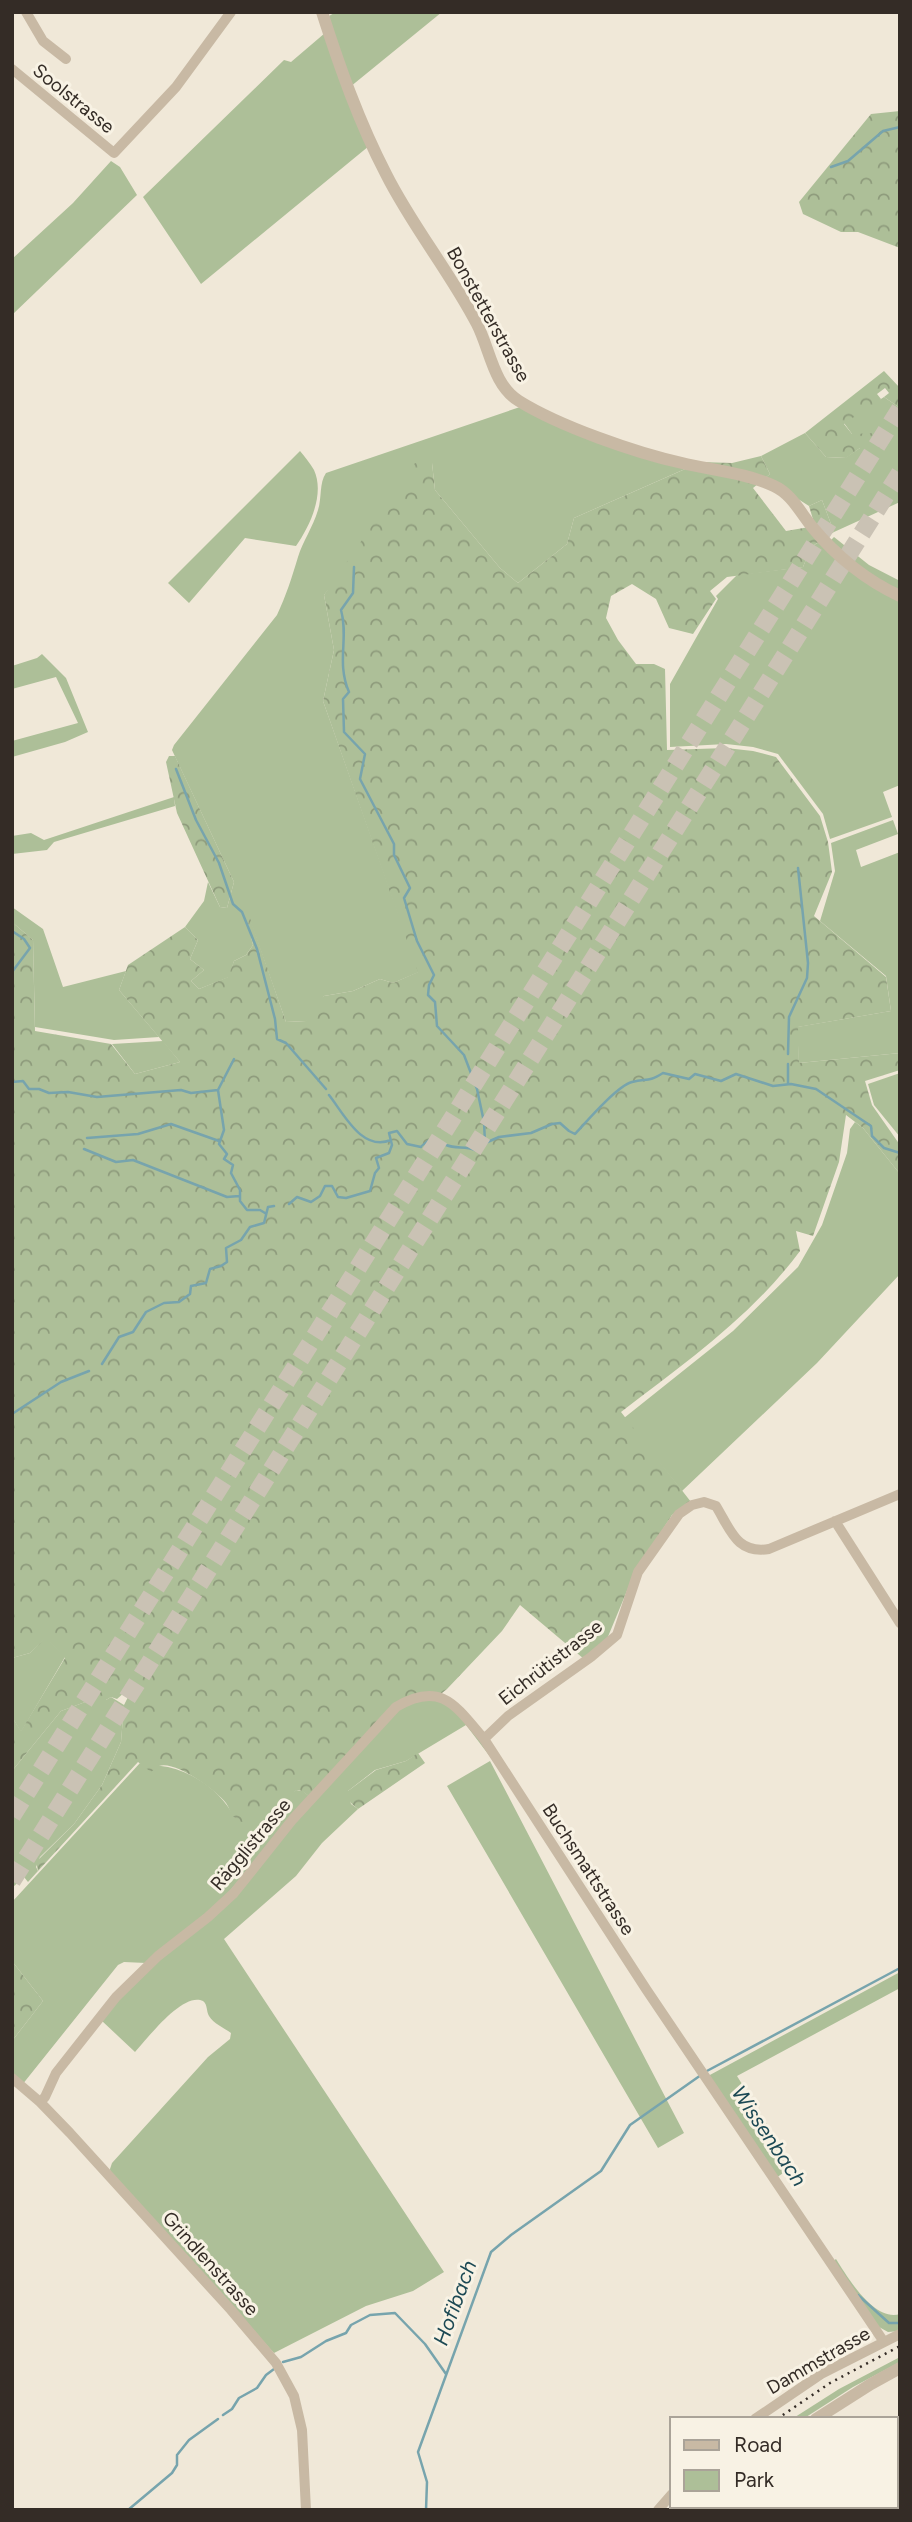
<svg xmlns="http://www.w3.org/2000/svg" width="912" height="2522" font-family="Figtree,sans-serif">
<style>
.green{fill:#adbf98}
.forest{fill:url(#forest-crowns)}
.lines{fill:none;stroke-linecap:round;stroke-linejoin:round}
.stream{stroke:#77a4ad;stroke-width:2.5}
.motorway-tunnel{stroke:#cac2b4;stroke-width:18;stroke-dasharray:18 9;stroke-linecap:butt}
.minor{stroke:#c8b9a4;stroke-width:10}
.tertiary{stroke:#c8b9a4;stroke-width:12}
.rail{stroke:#342c26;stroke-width:2.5;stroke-dasharray:2 5;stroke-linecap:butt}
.labels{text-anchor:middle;stroke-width:6;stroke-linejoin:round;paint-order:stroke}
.street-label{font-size:19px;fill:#342c26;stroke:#f8f2e4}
.water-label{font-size:21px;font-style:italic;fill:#1c4954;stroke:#f8f2e4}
</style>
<defs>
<pattern id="forest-crowns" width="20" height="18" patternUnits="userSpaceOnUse" patternTransform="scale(1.75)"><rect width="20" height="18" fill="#adbf98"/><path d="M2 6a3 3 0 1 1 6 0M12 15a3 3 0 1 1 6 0" fill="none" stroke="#8e9b7c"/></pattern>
</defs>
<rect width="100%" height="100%" fill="#f0e8d8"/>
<path class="green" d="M336,12h106l-92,75 -21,-71z
M325,33l44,113 -168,138 -58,-87 141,-137 7,2z
M111,161l9,6 17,28 -125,120v-56l61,-56z
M884,397l16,11v94l-66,30 -12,-32 -13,6 -44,-28 5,-4 -9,-18 44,-23 21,24 19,1 15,-10h23l-31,-14 -8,-11z
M520,407l165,62 -111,49 -7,26 -49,39 -18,-15 -65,-78 -3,-27 -108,132 10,55 -11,51 96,271 -26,11 -13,-4 -27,12 -29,5 -18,25 -20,1 -36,-102 -2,4 5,21 -7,10 -12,6 -5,16 -30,12 -8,-8 13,-11 -14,-11 8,-19 -13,-13 19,-26 4,-19 12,25 7,1 7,-26 -62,-132 2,-5 103,-130c9,-19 15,-38 21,-58 5,-16 15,-30 20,-47 4,-12 1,-27 8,-37z
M300,451c5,6 10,12 14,19 11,24 -4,56 -18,76l-51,-8 -56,65 -21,-20z
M834,537l35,28 31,16v12l-35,-21 -34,-32z
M819,542l81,58v185l-17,7 9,25 -62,22 -7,-25 -45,-60 -25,-7 -27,-3 -56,3v-63l48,-85 -2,-3 21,-21 66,-8 8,-20z
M42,654l24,24 22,54 -23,10 -53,15v-16l66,-18 -22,-46 -44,12v-23l25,-8z
M174,797l1,9 -121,36 -7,8 -35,4v-18l19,-3 13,7z
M893,820l5,14 -42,16 5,17 39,-15v201l-101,10 -2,-36 94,-16 -5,-35 -66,-55 15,-50 -4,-28z
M12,907l31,22 20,58 63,-16 -7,19 40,47 -45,3 -79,-13 -2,-87 -21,-18z
M163,1041l17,21 -45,12 -23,-30z
M900,1073v64l-26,-32 -6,-21z
M855,1122l8,6 37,46v100l-83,89 -135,128 -58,-73 109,-87 65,-64 24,-42 25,-72 3,-24z
M46,1637l19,20 -44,75 -9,-15v-59l18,-5z
M111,1697l13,8 -3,37 -19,43 -28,39 -34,33 -4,10 2,4 -10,11 -4,-5 -12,11v-117l49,-60 35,-13 10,2z
M431,1698l22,9 36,42 12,22 -35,-46 -60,36 -31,9 -27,21 3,13 7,5 -36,34 -26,33 -72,63 220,333 -31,19 -47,15 -92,47 -163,-177 -1,-7 2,-6 96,-106 22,-18 1,-6c-7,-5 -18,-10 -22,-17 -3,-5 -1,-11 -6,-15 -20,-10 -56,38 -68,51l-34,-32 44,-49 68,-56 185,-207z
M490,1761l194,372 -26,15 -211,-362z
M140,1763c9,4 19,2 28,4 29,7 53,25 67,51l40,-7 5,-7 16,-14 7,1 7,6 -88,103 -76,63 -22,-1 -6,3 -96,120 -10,-8v-36l31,-40 -31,-40v-59z
M900,1972v16l-163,88 56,90 -17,12 -68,-102z
M836,2259c12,19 38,63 64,55v17l-12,1 -9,-5 -47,-65z
M900,2357v5l-47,25 -50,32h-11l47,-30z"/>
<path class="forest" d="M900,111v137l-42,-16h-17l-38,-18 -4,-12 72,-88z
M884,371l16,17v20l-16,-11 5,-4 -4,-5 -8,6 4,5 -16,20 -11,-2 -10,7 8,10 25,-1 6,15h-23l-14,10 -20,-1 -21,-24z
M761,456l9,18 -17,14 33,43 29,-5 -6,-20 13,-6 12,32 -23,15 -8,20 -76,10 -17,14 6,8 -23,35 -24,-6 -13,-29 -24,-15 -21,12 -5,22 12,22 18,24h18l11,5 2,81 59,-2 27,3 23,6 44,59 8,26 4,30 -18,44 72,61 5,34 -93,16 1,36 101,-10v17l-35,11 7,24 28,40v29l-37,-46 -17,-13 -7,47 -26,74 -17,-5 4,20c-49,66 -115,112 -179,161l70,90 -19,13 -38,59 -27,65 -23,20 -64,-54 -18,26 -55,58 -5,4 -48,12 -84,92c-17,-14 -14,-4 -23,6l-7,1c-8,13 -16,23 -32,23 -4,-5 -9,-5 -13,-9 -4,-3 -6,-11 -9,-15 -9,-12 -51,-43 -67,-37 -3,1 -5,4 -8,6l-13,-10 -100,109 -2,-9 38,-38 28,-39 19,-43 3,-37 5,-10 -4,-3 -8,7 -6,-2 -5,3 2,6 -6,3 -4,-3 -2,-8 -35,13 -49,60v-54l9,14 44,-73 -19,-20 -16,15 -18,5v-736l21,18 2,91 76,13 24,30 45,-12 -61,-72 9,-25 57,-38 13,13 -8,19 14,11 -13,11 8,8 29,-12 6,-16 12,-6 7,-10 -5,-21 2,-6 36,104 20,-1 1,-14 17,-11 29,-5 27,-12 13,4 25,-11 -95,-271 11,-51 -10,-55 91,-132h17l3,27 65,78 18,15 49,-39 7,-26 127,-56 31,1z
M169,756h6l59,126 -7,26 -7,-1 -43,-94 -11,-51z
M418,1753l7,10 -67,46c-7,-5 -11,-9 -10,-18l28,-21 30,-9z
M12,1961l31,40 -31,40z"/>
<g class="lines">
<path class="stream" d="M831,167l17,-6 35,-30 17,-4
M354,567l-1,26 -12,17c8,28 -5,52 8,82l-6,7 1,33 21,22 -5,25 34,65v11l16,33 -6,10 13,43 17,34 -5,10 -1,10 7,7 2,24 27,29 13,34 7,33 1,21
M176,769l20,51 23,43 14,41 9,8 15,37 18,70 2,20 9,4 40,46
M12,931l12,8 6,9 -18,24
M788,1054l1,-37 18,-39 1,-15 -10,-95
M234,1059l-16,31 6,40 -5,14 8,10 -3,5 9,6 -2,8 9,17v11l7,9h13l5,3
M12,1082l11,-1 6,8h10l10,4 19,-1 29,5 84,-7 10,3 27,-3
M788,1084v-20
M329,1095c15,19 33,57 62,45
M87,1138l51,-4 33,-10 48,17
M84,1149l32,13 17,-2 94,37 12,-1
M289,1204l8,-7 14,5 9,-6 5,-10h7l6,11 8,1 24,-7 5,-18 4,-5 -3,-10 13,-5 3,-8 -3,-12 8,-2 10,13 14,3c0,-1 8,-7 9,-7 6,-3 11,3 16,5 10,4 19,1 29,5l8,-6 16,-7 32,-4 21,-9 8,-1 9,8 6,3c12,-13 42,-48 57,-52 15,-4 15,1 31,-9l26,6 6,-5 26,7 15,-7 37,12 18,-2 25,5 55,37 1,10 12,12 16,5
M102,1364l17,-27 14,-5 13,-20 18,-9 15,-1 11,-8 1,-8 15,-3 4,-14 11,-3 6,-4 -1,-14 15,-8 9,-13 14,-4 4,-16 6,-1
M12,1414l49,-32 28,-11
M705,2072l195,-104
M858,2295l31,28h11
M283,2362l18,-5 25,-16 20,-8 5,-8 19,-10 25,-2 30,31 21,30
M223,2415l9,-6 7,-11 18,-10 9,-13 8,-6
M128,2510l44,-37 5,-8v-10l12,-15 29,-21
M426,2510l1,-28 -9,-30 73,-200 20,-17 90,-64 29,-46 71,-50"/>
<path class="motorway-tunnel" d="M12,1816l888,-1407
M12,1881l888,-1408"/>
<path class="minor" d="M26,12l17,29 23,18
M12,69l102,84 62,-66 55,-75
M835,1521l65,102
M484,1739l24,-23 83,-59 26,-22 21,-63 41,-58 13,-9 12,-3 12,4c15,25 21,48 53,43l131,-55
M12,2078l28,24 30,31 161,177 45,53 18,33 8,34 4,80
M40,2102l5,-5 11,-24 60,-76 42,-41 50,-39 26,-24 59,-74 103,-112c45,-27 60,-1 88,32l162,250 238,353
M755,2419l66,-45 79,-40
M658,2510l14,-16"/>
<path class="tertiary" d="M322,12c18,56 37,110 64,162 26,52 64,98 91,150 13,25 16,61 42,77 40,25 117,52 163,62 30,7 64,10 92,23 18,8 27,28 39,42 23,28 54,53 87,68
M816,2419l55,-35 29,-16
M716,2510l3,-4"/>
<path class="rail" d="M777,2419l53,-36 70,-37
M686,2510l3,-4"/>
</g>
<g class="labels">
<g class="street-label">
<text transform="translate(74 98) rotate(39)" y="7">Soolstrasse</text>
<text transform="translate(489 314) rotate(61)" y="7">Bonstetterstrasse</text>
<text transform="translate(550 1662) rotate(-38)" y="7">Eichrütistrasse</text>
<text transform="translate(250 1844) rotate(-50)" y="7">Rägglistrasse</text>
<text transform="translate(589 1869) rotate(57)" y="7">Buchsmattstrasse</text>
<text transform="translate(211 2263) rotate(48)" y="7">Grindlenstrasse</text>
<text transform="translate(818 2360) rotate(-30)" y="7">Dammstrasse</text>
</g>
<g class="water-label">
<text transform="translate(769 2136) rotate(56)" y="7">Wissenbach</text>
<text transform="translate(455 2303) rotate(-70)" y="7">Hofibach</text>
</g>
</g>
<rect width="912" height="2522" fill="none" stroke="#342c26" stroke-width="28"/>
<rect x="670" y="2417" width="228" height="91" fill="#f8f2e4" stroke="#aaa398" stroke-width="2"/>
<rect x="684" y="2440" width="35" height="10" fill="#c8b9a4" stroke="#aaa398" stroke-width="2"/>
<text x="734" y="2452" font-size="21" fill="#342c26">Road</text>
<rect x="684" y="2470" width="35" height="21" fill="#adbf98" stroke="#aaa398" stroke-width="2"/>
<text x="734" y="2487" font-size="21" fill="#342c26">Park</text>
</svg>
